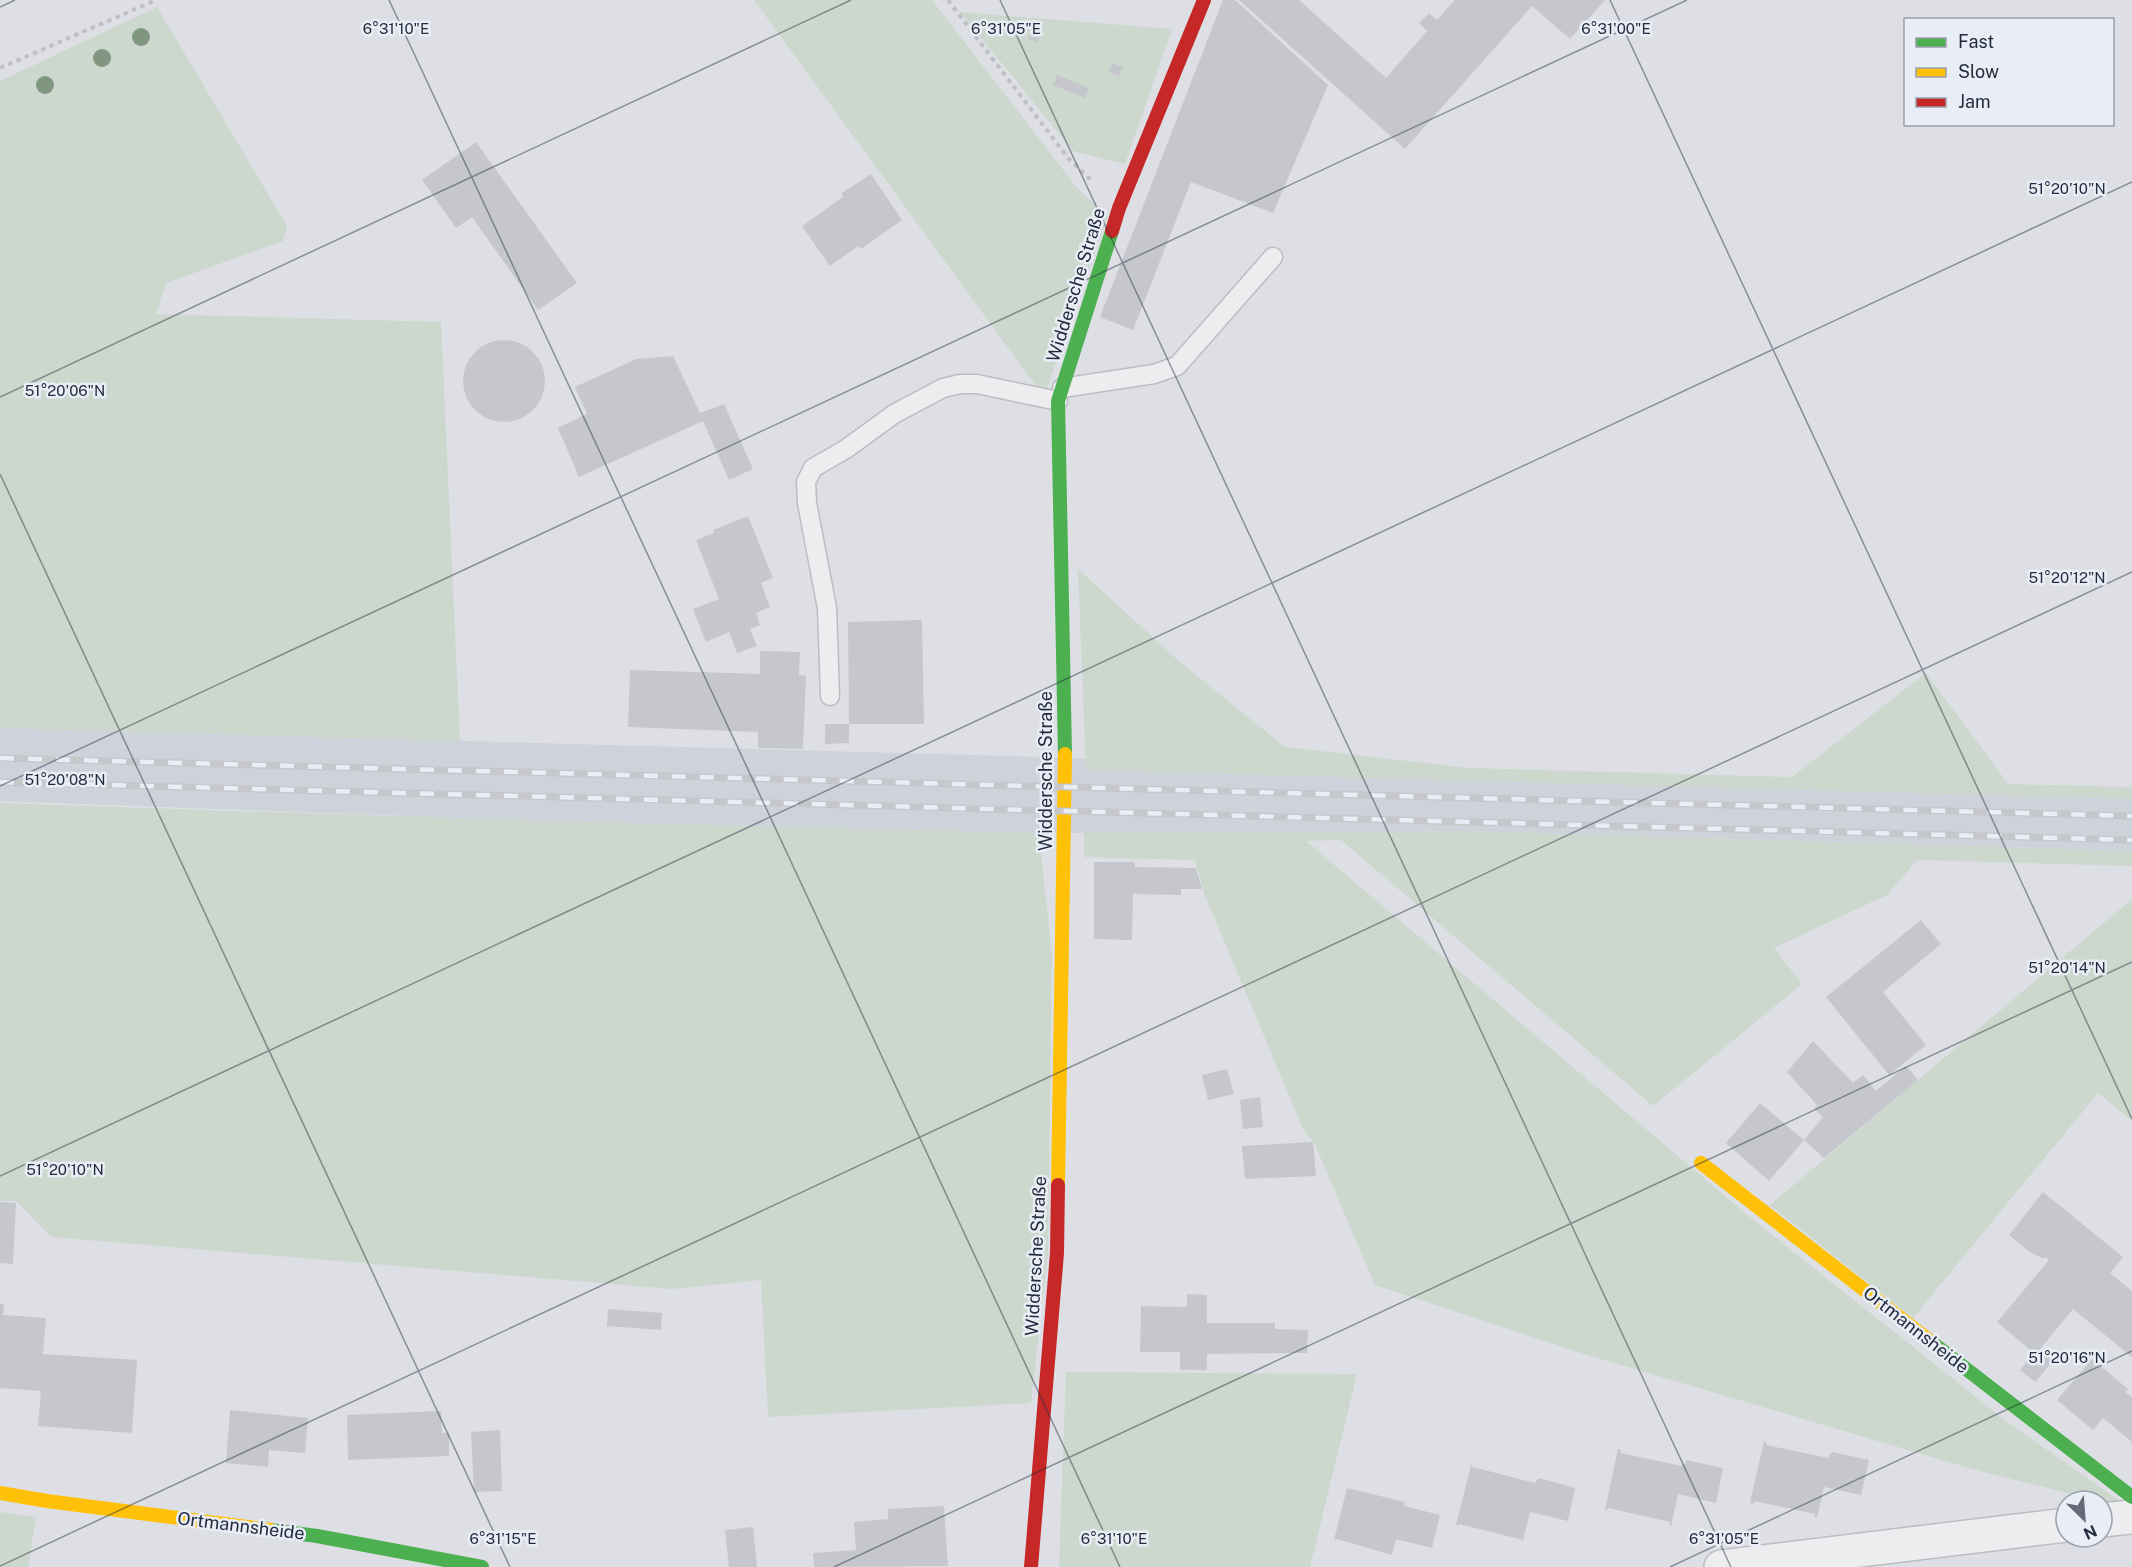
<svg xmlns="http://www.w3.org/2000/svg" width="2132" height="1567" font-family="'Public Sans',sans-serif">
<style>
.built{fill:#ced2db}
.green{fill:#ccd8cd}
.building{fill:#c5c7cc}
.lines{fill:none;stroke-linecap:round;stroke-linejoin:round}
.lane-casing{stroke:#bbbdc2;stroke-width:21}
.street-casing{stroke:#bbbdc2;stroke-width:36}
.path{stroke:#bfc0c7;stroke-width:4;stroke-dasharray:4.5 4.5;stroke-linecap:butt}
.lane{stroke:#ededf0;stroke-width:18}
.street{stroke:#ededf0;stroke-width:33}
.fast{stroke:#4caf50;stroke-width:14}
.slow{stroke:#ffc107;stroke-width:14}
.jam{stroke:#c62828;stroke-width:14}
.rail-casing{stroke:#c6c7cb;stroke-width:7}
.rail{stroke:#e9edf5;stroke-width:4.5;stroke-dasharray:14;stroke-linecap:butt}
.tree{fill:#819680}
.ticks{fill:none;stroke:#232b3e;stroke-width:1.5;stroke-opacity:0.45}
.labels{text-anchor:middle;stroke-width:5;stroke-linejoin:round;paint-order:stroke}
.street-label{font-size:18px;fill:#232b3e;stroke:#e9edf5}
.ticks-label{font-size:15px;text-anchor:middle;fill:#232b3e;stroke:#e9edf5;stroke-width:5;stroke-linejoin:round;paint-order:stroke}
</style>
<rect width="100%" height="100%" fill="#dddfe4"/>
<path class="built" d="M0,728l1041,29 45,2 1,11 1045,29v52l-662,-20 -431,2 -493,-12 -546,-20z"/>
<path class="green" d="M754,0h178l146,189 30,27 -64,181z
M157,7l130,219 -4,15 -117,42 -10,31 285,8 19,419 -460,-13v-647z
M960,12l212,17 -47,135 -52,-13z
M1078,569l102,93 105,85 185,21 322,9 134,-104 82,111 124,3v12l-1046,-29z
M0,803l546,18 493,12 13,125 -4,294 -17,151 -263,14 -7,-137 -89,9 -621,-52 -35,-36h-16z
M1470,831l662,20v15l-215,-6 -30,35 -113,53 28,36 -149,122 -312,-266 -35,1 445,377 255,203 125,88 -152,-38 -392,-116 -212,-70 -61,-143 -11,-13 -99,-236 -9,-33 -111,-3v-25z
M2132,899v222l-34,-28 -185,225 -143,-113z
M1066,1372l291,2 -47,193h-251z
M0,1512l36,5 -8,50h-28z"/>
<path class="building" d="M1223,0h12l93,85 -55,128 -82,-31 -58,148 -33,-13z
M1239,0h60l87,78 41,-47 -8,-8 10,-10 8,7 18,-20h150l-35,39 -38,-33 -127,143z
M1033,30l9,4 -5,9 -9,-4z
M1112,63l11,4 -4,9 -11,-4z
M1057,75l32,13 -4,10 -32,-13z
M476,142l101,141 -39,27 -66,-93 -16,11 -34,-48z
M871,174l31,46 -41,29 -3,-3 -28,20 -28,-40 41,-29 -1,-4z
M463 381a41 41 0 1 1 82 0a41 41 0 1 1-82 0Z
M673,356l27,57 24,-9 29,65 -24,11 -26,-59 -124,56 -21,-49 29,-14 -12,-27 61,-28z
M748,516l25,62 -12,5 9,24 -14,6 4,12 -10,4 7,17 -20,7 -8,-21 -23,10 -13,-33 26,-10 -23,-59 18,-7 -1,-3z
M922,620l2,104h-75l-1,-102z
M760,651l40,1 -1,23 7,1 -3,73 -45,-1v-16l-130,-5 2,-57 130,4z
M825,724h24v19l-24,1z
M1094,862h41v5l61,1 6,21h-21v6l-48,-1 -1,46 -38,-1z
M1921,920l20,24 -58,48 43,53 -37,30 -63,-78z
M1813,1041l40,42 10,-8 13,16 30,-25 12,14 -94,78 -20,-18 19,-23 -9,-9 3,-3 -30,-33z
M1227,1069l7,25 -26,6 -6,-25z
M1260,1097l3,30 -20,2 -3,-29z
M1760,1103l44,37 -35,41 -43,-38z
M1313,1142l3,34 -71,3 -3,-33z
M2043,1192l80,65 -13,16 22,18v66l-59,-48 -33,40 13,12 -18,21 -15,-12 14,-17 -37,-31 52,-62 -4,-3 -1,2 -14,-7 -21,-17z
M0,1202l16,1 -3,61 -13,-1z
M1187,1294l20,1v28h68v6l33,1 -1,23 -100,1v16h-27v-18h-40l1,-46 46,1z
M0,1304h4l-1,11 43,3 -3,36 94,6 -5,73 -94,-7 3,-35 -41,-3z
M608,1309l54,4 -1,17 -54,-4z
M2092,1359l36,30 -3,3 7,5v45l-29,-24 -10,12 -36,-30z
M230,1410l78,8 -3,35 -36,-3 -1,17 -42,-4z
M441,1411l1,22h7v23l-101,4 -1,-45z
M500,1430l2,61 -28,1 -3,-60z
M1764,1441l2,1v3l62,13 4,-6 37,8 -8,35 -37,-8 -7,31 -3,-1 1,-3 -61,-13 -1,3 -3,-1z
M1618,1449l3,1 -1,3 62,13v-3l3,1 1,-4 37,8 -7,35 -38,-9 -7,32 -2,-1 1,-3 -62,-14 -1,3 -2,-1z
M1471,1465l2,2 62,16 4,-5 36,10 -7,33 -38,-9 -7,28 -64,-16 -1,2 -2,-1z
M1347,1488l58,14 -1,4 36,9 -8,33 -36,-9 -4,16 -55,-16 -3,1z
M944,1506l4,60 -134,1 -1,-14 43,-3 -2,-28 34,-3v-10z
M753,1527l4,40h-28l-4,-37z"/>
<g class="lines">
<g class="lane-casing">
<path id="lane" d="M1062,388l92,-14 23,-8 96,-109
M830,696l-3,-88 -20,-105 -1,-21 7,-14 33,-19 48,-35 49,-26 17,-4h17l81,17"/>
</g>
<g class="street-casing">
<path id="street" d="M2102,1520l30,-3
M1721,1567l345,-42"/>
</g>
<path class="path" d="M948,0l120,158 23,22
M0,68l156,-68"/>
<use href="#lane" class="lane"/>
<use href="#street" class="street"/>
<path class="fast" d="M1065,754l-7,-353 54,-170
M1930,1341l202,156
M271,1530l46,6 165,31"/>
<path class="slow" d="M1701,1163l229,178
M1058,1185l7,-431
M0,1493l47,8 224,29"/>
<path class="jam" d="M1112,231l7,-23 85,-208
M1031,1567l26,-314 1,-68"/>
<g class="rail-casing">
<path id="rail" d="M0,758l2132,58
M0,782l2132,58"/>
</g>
<use href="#rail" class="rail"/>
</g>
<g class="tree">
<circle cx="141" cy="37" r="9"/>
<circle cx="102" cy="58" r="9"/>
<circle cx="45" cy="85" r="9"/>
</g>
<path class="ticks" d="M389,0l731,1567M1000,0l731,1567M1610,0l522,1119M0,7l15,-7M0,397l851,-397M0,474l510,1093M0,786l1687,-786M0,1176l2132,-994M0,1566l2132,-994M834,1567l1298,-605M1670,1567l462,-216"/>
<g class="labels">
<g class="street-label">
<text transform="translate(1076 285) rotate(-73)" y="6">Widdersche Straße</text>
<text transform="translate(1046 771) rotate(-90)" y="6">Widdersche Straße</text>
<text transform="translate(1036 1256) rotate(-87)" y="6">Widdersche Straße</text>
<text transform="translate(1916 1330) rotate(38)" y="6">Ortmannsheide</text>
<text transform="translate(241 1526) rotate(7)" y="6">Ortmannsheide</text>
</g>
</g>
<g class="ticks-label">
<text x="396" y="34">6°31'10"E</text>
<text x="1006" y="34">6°31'05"E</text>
<text x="1616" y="34">6°31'00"E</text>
<text x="2067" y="194">51°20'10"N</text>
<text x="65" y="396">51°20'06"N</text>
<text x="2067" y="583">51°20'12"N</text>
<text x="65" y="785">51°20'08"N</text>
<text x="2067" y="973">51°20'14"N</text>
<text x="65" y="1175">51°20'10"N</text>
<text x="2067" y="1363">51°20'16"N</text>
<text x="503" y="1544">6°31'15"E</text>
<text x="1114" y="1544">6°31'10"E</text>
<text x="1724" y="1544">6°31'05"E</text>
</g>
<rect x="1904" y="18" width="210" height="108" fill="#e9edf5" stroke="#9a9fac" stroke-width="1.5"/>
<rect x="1916" y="38" width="30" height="9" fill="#4caf50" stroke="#9a9fac" stroke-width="1.5"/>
<text x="1958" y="48" font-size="18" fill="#232b3e">Fast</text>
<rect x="1916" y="68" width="30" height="9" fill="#ffc107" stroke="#9a9fac" stroke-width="1.5"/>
<text x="1958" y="78" font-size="18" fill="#232b3e">Slow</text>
<rect x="1916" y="98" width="30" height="9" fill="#c62828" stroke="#9a9fac" stroke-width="1.5"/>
<text x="1958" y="108" font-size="18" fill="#232b3e">Jam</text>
<g transform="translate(2084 1519) rotate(155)"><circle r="28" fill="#e9edf5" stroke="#9a9fac" stroke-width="1.5"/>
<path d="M0-4.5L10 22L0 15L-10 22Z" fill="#646a78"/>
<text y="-9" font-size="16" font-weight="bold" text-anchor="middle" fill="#232b3e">N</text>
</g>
</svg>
